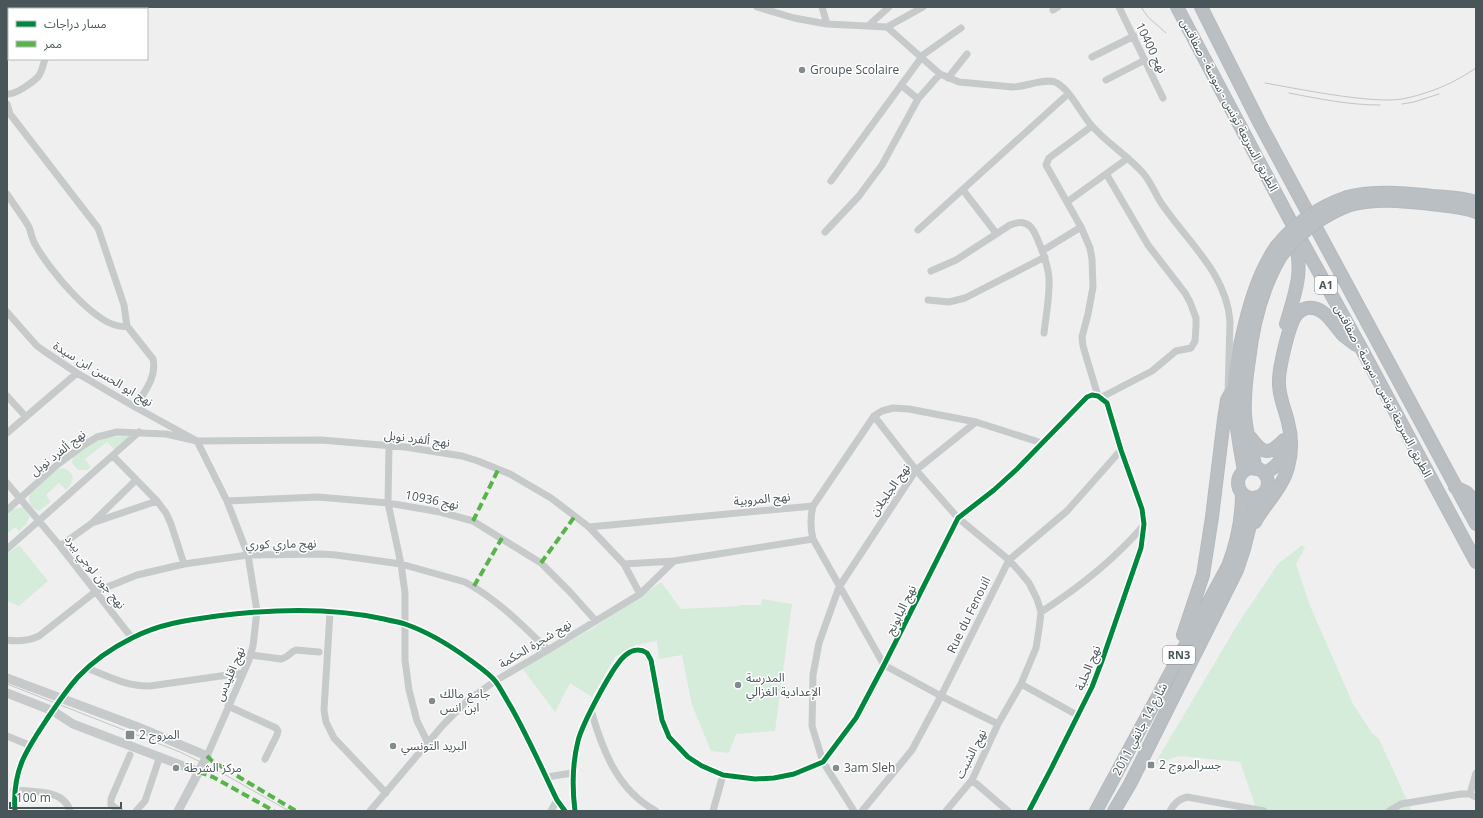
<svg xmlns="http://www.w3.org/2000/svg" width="1483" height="818" font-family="'Open Sans','Noto Sans Arabic',sans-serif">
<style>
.green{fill:#d6ecda}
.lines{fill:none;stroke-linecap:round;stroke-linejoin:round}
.highway-casing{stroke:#b5babe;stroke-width:14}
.street{stroke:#c7caca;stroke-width:7}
.secondary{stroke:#c6cacb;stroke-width:9}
.highway{stroke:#b9bfc2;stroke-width:12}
.tram{stroke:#c3c4c5;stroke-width:1}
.highway-bridge-casing{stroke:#b5babe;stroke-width:14;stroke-linecap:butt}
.highway-bridge{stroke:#b9bfc2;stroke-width:12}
.quiet{stroke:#57b448;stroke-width:4;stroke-dasharray:8 4;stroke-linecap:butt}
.cycleway-casing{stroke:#fff;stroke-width:8}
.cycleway{stroke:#00873e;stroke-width:5}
.poi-dot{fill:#828b8e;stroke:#fff;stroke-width:1.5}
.labels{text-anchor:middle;stroke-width:3;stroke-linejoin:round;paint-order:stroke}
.shield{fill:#fff;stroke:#7f888b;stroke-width:1}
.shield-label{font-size:11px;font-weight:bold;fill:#485559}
.street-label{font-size:12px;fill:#485559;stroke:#fff}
.poi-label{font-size:12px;fill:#485559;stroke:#fff;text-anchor:start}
</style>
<rect width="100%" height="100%" fill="#efefef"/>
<path class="green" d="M131,435l-16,15 -8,-8 -22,17 6,8 -4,3h-9l-6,-7 1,-7 17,-13 16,-5z
M62,468c14,4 13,13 4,22l-7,-7 -13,12 5,7 -12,9c-8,-3 -12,-10 -9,-18l27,-24z
M23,507l7,10 -4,7 -7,7 -4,-4 -8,7v-20l6,-5z
M19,545l29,36 -29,25 -12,-5v-47z
M1302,545l3,3 -9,16 15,44 42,96 19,29 7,6 33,72h-155l-17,-49 -61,-6 -25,9 85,-143 39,-58z
M661,582l20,27 58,-3 1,-1h21l1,-6 30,5 -17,127 -39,3 -7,19 -18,-2 -19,-46 -10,-50 -23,4 -2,-18 -22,4 -20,12 -23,40 -22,-14 -15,29 -33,-44 71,-40z"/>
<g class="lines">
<g class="highway-casing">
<path id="highway" d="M1177,7l113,213 71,128 115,214
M1201,7l59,117 216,400
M1347,197c29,-7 56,-4 86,-1 14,1 29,1 43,6
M1350,205c27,-7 53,-4 80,-1 16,2 31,2 46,8
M1286,324c10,-34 18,-52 8,-87
M1250,437c13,17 18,19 34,3
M1238 483a15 15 0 1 1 30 0a15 15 0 1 1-30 0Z
M1256,469c-4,-18 -10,-36 -11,-54 -1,-19 1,-36 4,-55 4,-36 13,-72 32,-104
M1244,471c-5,-28 -10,-56 -10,-85 0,-15 4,-30 7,-45 7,-32 16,-66 35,-94
M1264,473c13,-5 19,-14 20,-28
M1455,487l11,5 10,11
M1255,522c10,-18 28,-35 33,-55 4,-14 4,-30 0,-45 -3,-13 -9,-25 -9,-38 -1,-13 10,-61 18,-70 4,-4 10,-7 16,-6 14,2 22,19 31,28 4,3 8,6 12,9
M1183,635l20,-60 9,-58 12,-98 3,-19 7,-13
M1096,811l132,-245c9,-23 14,-48 14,-73
M1114,811l16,-27 107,-214 7,-21 13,-52"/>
</g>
<path class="street" d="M757,7l37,11 33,6 60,3
M822,7l5,17
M1119,7l44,91
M61,9v-2
M1053,10l5,-3
M869,25l20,-18
M887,27l53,47 19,8 54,5c12,0 34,-10 44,-4 14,8 24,31 35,43 15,17 36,30 51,47 9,10 13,24 21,34 26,37 62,67 66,114l-2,74
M887,27l36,-20
M920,57l41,-29
M1092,57l42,-21
M948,78l19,-24
M1106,80l39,-20
M901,85l17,14
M7,94c8,1 25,-11 31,-17 4,-5 5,-12 7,-18
M7,104l3,10 88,114 26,77 3,21 26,33c4,19 -9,33 -18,48
M1092,126l-43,32 -3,7 35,62 9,21 2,11 1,28 -5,27 -6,23 1,9 15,50
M831,181l90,-123
M963,190l33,43
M7,194c7,11 15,21 22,33 2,5 3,12 6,17 12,23 64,88 92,82
M1067,202l61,-44
M918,230l150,-136
M825,232l34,-36 11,-15 12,-16 36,-66 22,-25
M1042,251l39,-24
M931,271l25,-11 54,-35c21,-9 25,8 31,23 4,10 7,19 8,30 1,18 -3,37 -5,55
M928,300l21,2 16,-4 80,-41
M7,312l30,34 7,5 33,22 58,34 62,34 30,60 21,54 9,56 -4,35 -4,14 -42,96
M7,396l19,21
M1100,398l52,-27 24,-20 15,-3 4,-7 1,-15v-8l-6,-16 -5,-9 -37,-48 -41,-70
M874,416l42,54 42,48 51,42 11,12 9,11 8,16 4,13 -2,17 -3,19 -15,36 -23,40 -26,56 -26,31
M7,433l70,-60
M389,446l-1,57 13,61 4,29v67l4,30 8,31 11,22
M113,456l44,45 9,12 5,11 13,40
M7,483l53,63 72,92
M227,501l91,-4 70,6 52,9 33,9 68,42 28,28 27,30
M7,510l50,-45 27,-20 13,-8 20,-5 49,2 31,7 124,-1 84,7 57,9 16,5 32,13 41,24 38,29 35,37 16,30
M95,522l62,-21
M589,527l224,-21
M60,546l32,-23 44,-43
M7,549l132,-117
M624,564l50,-3
M330,612l-6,98 2,12 8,16 52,55
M1041,612c39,-25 73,-52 103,-87
M7,640c12,2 21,1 32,-4l56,-44 42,-17 47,-11 64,-9 74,-1 14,1 65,9 64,18c32,17 57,43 83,68
M251,655l30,4c7,-1 9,-7 15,-9l23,2
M87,668c20,8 41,19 63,18l92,-13
M1021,684l56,31
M228,706l48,22 2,3 -1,4 -12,24
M591,710c11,39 26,80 65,101
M998,724l-57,-28 -57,-31 -71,-126c-3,-12 -3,-21 0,-33l61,-90 8,-5 11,-3 16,1 67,13 66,21
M7,736l22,9
M547,777l25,-4
M972,780l36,31
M14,790c19,2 50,-1 56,21
M1470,794l6,-21
M15,811c-3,-42 12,-62 34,-95 9,-13 18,-27 29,-39 15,-16 34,-29 54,-39 27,-14 55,-18 85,-22 55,-7 113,-9 167,3 7,2 15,3 21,5 23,8 46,22 65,36 8,6 20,14 26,22 5,7 10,17 15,25 17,30 31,62 46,93l8,11
M120,811l-9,-6v-6l19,-44
M136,811l9,-10 15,-45
M370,811l73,-86 24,-24 28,-20 53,-31 92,-56 34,-33 139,-22
M551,811l6,-11
M575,811c-3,-24 -3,-46 3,-70 4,-16 36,-79 49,-87 6,-5 14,-5 20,-1l4,7 11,60 7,17 19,20 14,9 21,9 32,4 19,-1 20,-4 29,-12 33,-44 28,-53 74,-147 36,-28 23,-21 70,-72 5,-2 6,1 9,7 14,47 21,59 2,15 -3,24 -38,110 -11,29 -41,82 -22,42
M713,811l10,-36
M854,811l-31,-49 -11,-36 1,-51 6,-32 20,-56 77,-117 60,-48
M862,811l50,-61 29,-54 68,-136 58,-49 54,-61
M1170,811c4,-8 9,-12 17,-14l77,14
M1389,811l12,-7 60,-10h9l6,3"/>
<path class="secondary" d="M7,678l131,49 69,29 -29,55
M7,693l46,18 20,13 126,48"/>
<use href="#highway" class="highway"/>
<path class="tram" d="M1141,7l7,10 18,16
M1265,83c34,6 68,13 102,16 13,1 27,2 40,-1 26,-6 47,-15 69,-30
M1289,93c31,6 60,12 91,12
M1402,104l12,-2 25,-8
M7,684l173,68 35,17 74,42"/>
<g class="highway-bridge-casing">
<path id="highway-bridge" d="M1276,247c19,-24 42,-40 71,-50
M1281,256c19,-24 40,-40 69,-51"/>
</g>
<use href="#highway-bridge" class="highway-bridge"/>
<path class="quiet" d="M473,521l26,-53
M541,563l34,-47
M474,586l28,-48
M207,756l5,5 84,50
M199,772l14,5 61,34"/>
<g class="cycleway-casing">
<path id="cycleway" d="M15,811c-3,-42 12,-62 34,-95 9,-13 18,-27 29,-39 15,-16 34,-29 54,-39 27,-14 55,-18 85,-22 55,-7 113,-9 167,3 7,2 15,3 21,5 23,8 46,22 65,36 8,6 20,14 26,22 5,7 10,17 15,25 17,30 31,62 46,93l8,11
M575,811c-3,-24 -3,-46 3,-70 4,-16 36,-79 49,-87 6,-5 14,-5 20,-1l4,7 11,60 7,17 19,20 14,9 21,9 32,4 19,-1 20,-4 29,-12 33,-44 28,-53 74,-147 36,-28 23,-21 70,-72 5,-2 6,1 9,7 14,47 21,59 2,15 -3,24 -38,110 -11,29 -41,82 -22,42"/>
</g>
<use href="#cycleway" class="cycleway"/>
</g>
<g class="poi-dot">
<circle cx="802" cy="70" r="4"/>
<circle cx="738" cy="685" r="4"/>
<circle cx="432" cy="701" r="4"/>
<rect x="125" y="730" width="10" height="10" rx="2"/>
<circle cx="393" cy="746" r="4"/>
<rect x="1147" y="761" width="8" height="8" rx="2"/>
<circle cx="176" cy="768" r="4"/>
<circle cx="836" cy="768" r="4"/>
</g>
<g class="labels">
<g class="shield">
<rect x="1315" y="276" width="22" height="18" rx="3"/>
<rect x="1163" y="646" width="32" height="18" rx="3"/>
</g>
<g class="shield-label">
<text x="1326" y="289">A1</text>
<text x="1179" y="659">RN3</text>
</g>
<g class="street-label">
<text transform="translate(1151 48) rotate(64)" y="4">نهج 10400</text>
<text transform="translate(1229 105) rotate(62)" y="4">الطريق السريعة تونس - سوسة - صفاقس</text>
<text transform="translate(103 374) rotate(31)" y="4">نهج ابو الحسن ابن سيدة</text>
<text transform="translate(1383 391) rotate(62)" y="4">الطريق السريعة تونس - سوسة - صفاقس</text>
<text transform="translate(417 439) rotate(7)" y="4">نهج ألفرد نوبل</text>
<text transform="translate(58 453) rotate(-38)" y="4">نهج ألفرد نوبل</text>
<text transform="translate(890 490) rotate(-55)" y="4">نهج الجلجلان</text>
<text transform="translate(762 499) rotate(-5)" y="4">نهج المروبية</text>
<text transform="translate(432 500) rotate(11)" y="4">نهج 10936</text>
<text transform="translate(281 544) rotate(-1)" y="4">نهج ماري كوري</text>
<text transform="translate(95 572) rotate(52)" y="4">نهج جون لوجي بيرد</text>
<text transform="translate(901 610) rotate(-64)" y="4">نهج البابونج</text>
<text transform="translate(969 615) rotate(-64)" y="4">Rue du Fenouil</text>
<text transform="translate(535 644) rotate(-31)" y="4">نهج شجرة الحكمة</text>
<text transform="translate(1088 668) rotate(-68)" y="4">نهج الحلبة</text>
<text transform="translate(230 674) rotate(-67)" y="4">نهج اقليدس</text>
<text transform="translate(1140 729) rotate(-62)" y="4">شارع 14 جانفي 2011</text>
<text transform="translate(971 754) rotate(-63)" y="4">نهج الشبت</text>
</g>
<g class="poi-label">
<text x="810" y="74">Groupe Scolaire</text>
<text x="746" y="682">المدرسة<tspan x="746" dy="14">الإعدادية الغزالي</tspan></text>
<text x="440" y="698">جامع مالك<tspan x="440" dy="14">ابن انس</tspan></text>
<text x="139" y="739">المروج 2</text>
<text x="401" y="750">البريد التونسي</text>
<text x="1159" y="769">جسرالمروج 2</text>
<text x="184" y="772">مركز الشرطة</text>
<text x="844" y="772">3am Sleh</text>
</g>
</g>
<rect width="1483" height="818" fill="none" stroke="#485559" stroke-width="16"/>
<rect x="8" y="8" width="140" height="52" fill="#ffffff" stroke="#b6bbbd"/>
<rect x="16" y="21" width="20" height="6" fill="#00873e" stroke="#b6bbbd"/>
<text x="44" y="28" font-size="12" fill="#485559">مسار دراجات</text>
<rect x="16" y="41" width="20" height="6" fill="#57b448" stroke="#b6bbbd"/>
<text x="44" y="48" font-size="12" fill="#485559">ممر</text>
<path d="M10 802v6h111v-6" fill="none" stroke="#485559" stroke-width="2"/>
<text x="16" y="802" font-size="12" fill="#485559" stroke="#ffffff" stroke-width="3" paint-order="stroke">100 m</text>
</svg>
